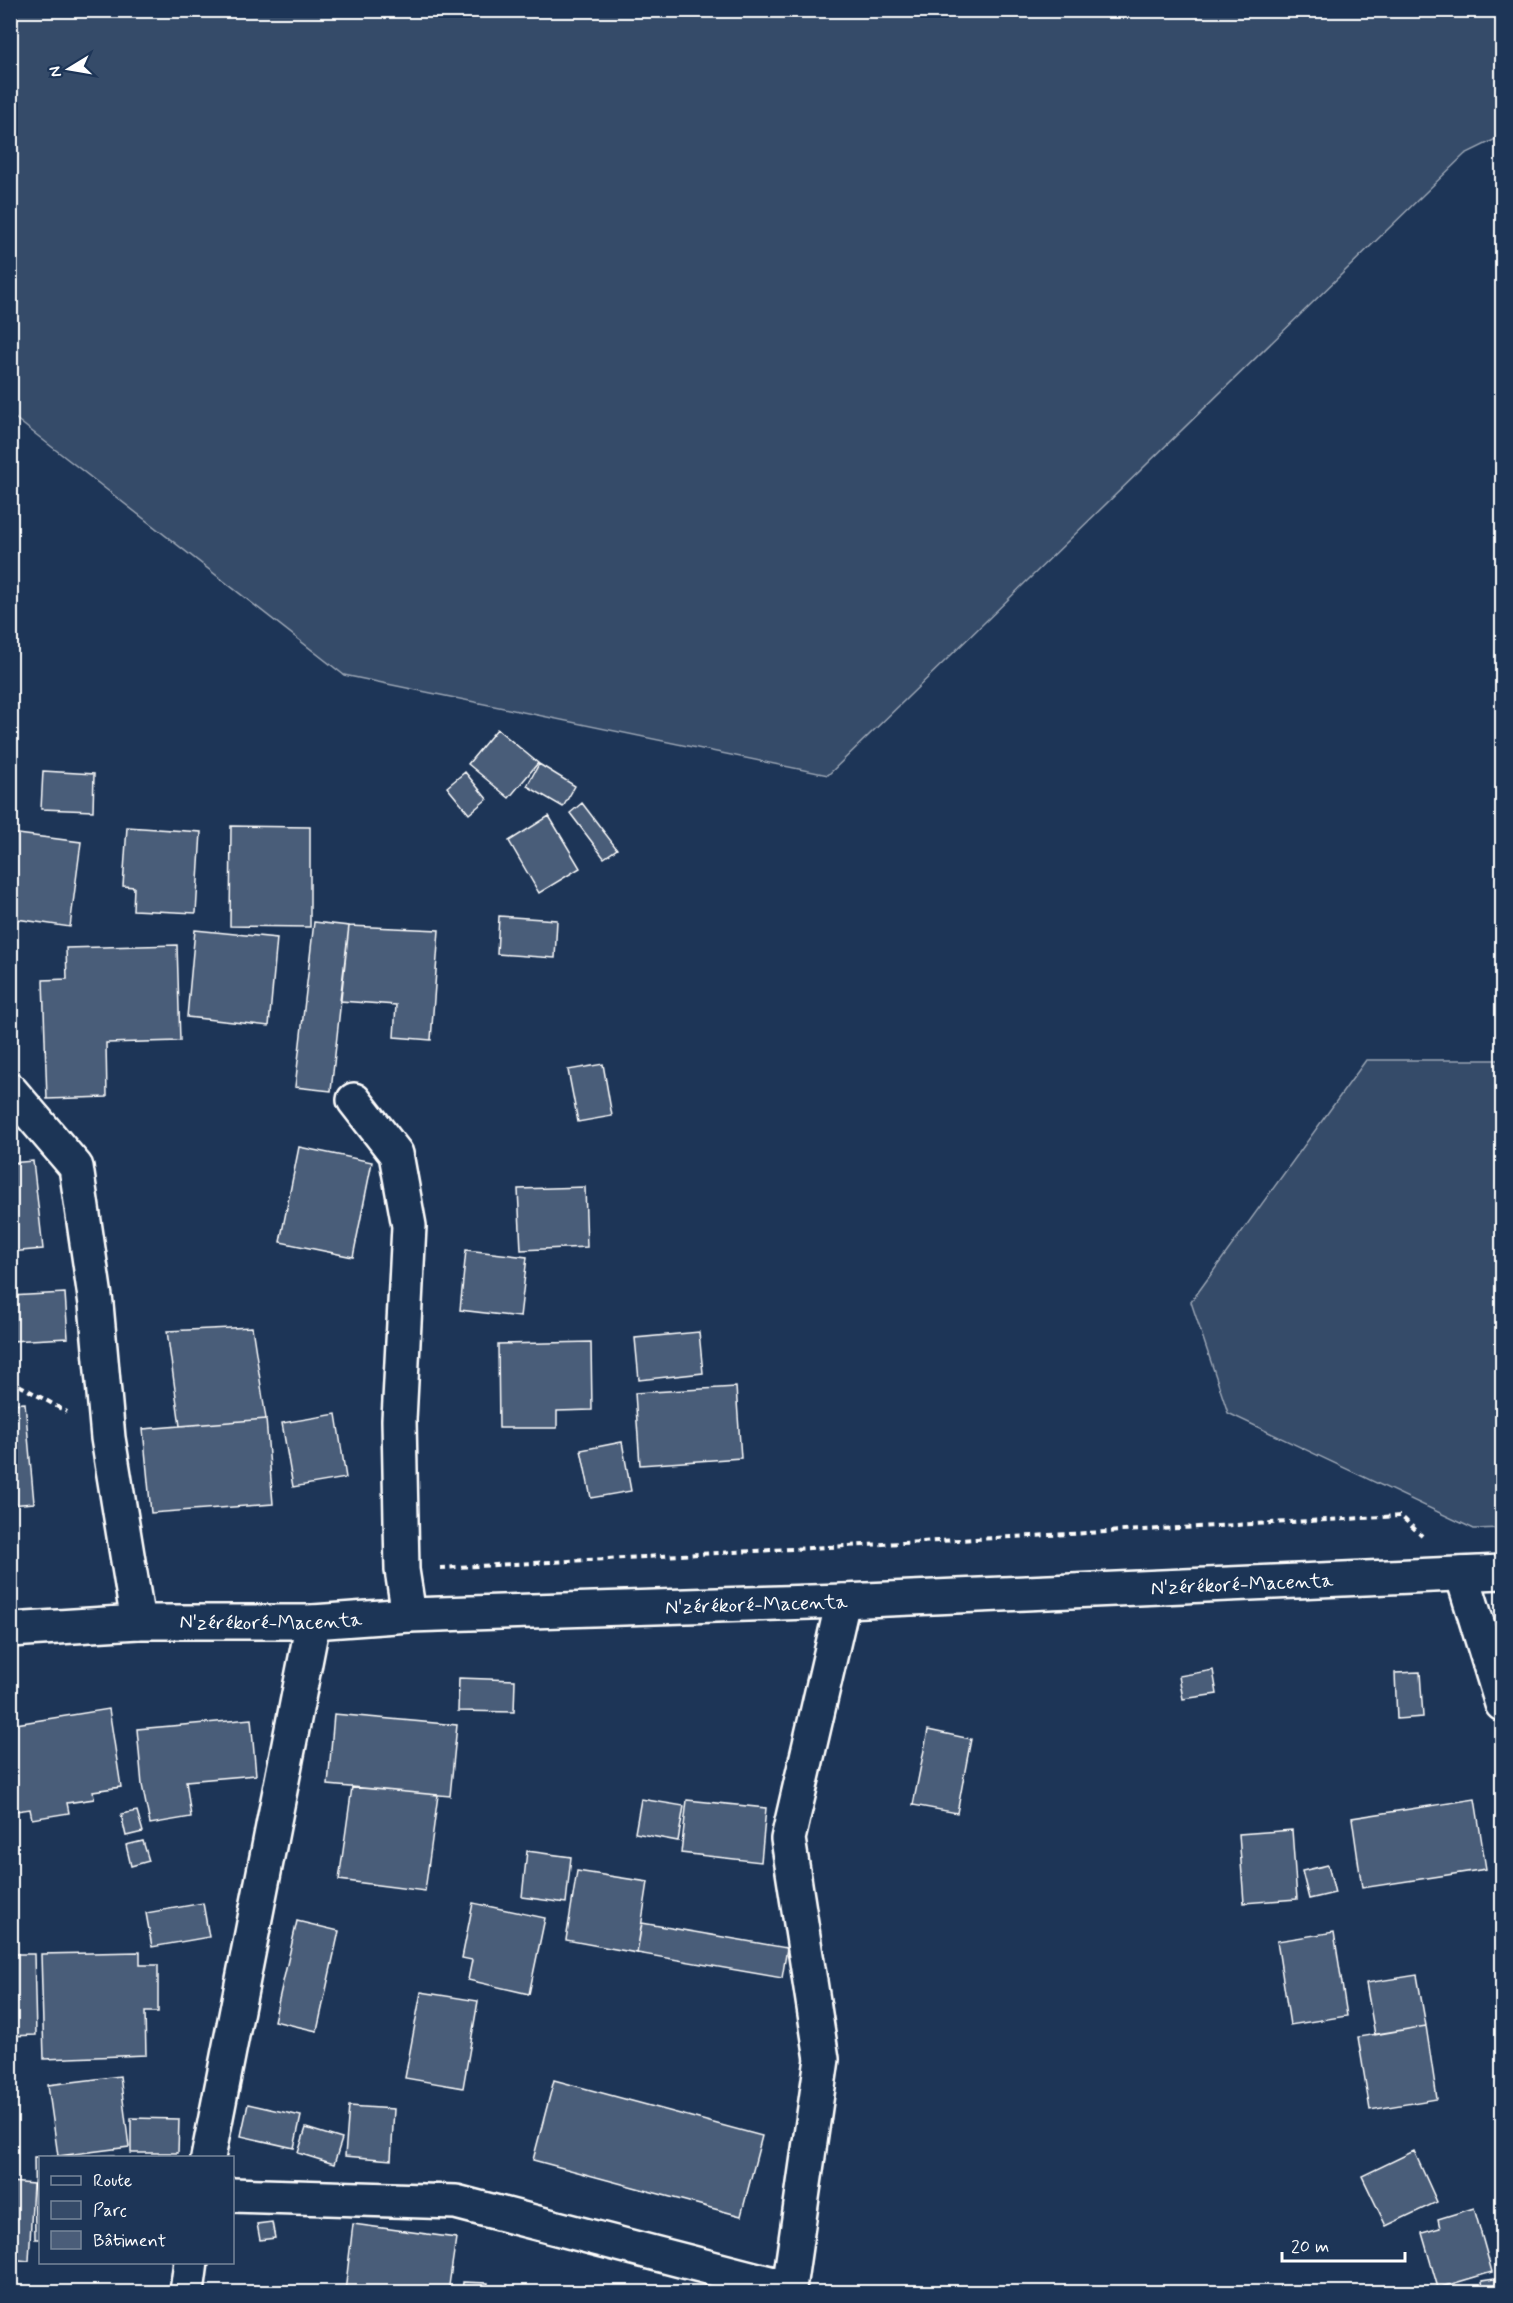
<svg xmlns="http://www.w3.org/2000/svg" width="1513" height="2303" font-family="Mynerve,sans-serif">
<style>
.green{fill:#364b69;stroke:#9aa5b4;stroke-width:1.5}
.building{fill:#4a5d79;stroke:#fff;stroke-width:1.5}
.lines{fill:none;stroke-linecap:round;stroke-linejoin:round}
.minor-casing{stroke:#fff;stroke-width:38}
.highway-casing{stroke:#fff;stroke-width:38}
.path{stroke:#fff;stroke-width:4;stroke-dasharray:6 4.5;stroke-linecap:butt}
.minor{stroke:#1d3557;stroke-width:33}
.highway{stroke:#1d3557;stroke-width:33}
.labels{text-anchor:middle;stroke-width:4.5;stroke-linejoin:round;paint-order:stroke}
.street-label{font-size:20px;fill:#fff;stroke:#1d3557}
</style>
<rect width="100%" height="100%" fill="#1d3557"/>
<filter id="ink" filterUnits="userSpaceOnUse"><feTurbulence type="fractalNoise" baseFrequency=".0167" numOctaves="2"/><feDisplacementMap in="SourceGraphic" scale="12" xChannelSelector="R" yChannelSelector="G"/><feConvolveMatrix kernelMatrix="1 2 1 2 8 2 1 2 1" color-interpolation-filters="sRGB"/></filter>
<g filter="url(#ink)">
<path class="green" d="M10,11h1492v125l-37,18 -637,621 -484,-100 -333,-260z
M1366,1060h136v468l-28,1 -246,-116 -37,-111z"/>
<path class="building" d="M497,729l41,34 -29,35 -41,-34z
M539,764l36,22 -12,21 -36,-21z
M43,771l51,3 -1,37 -52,-2z
M465,772l22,27 -18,15 -22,-27z
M582,803l35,46 -13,9 -34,-45z
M549,816l31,52 -41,25 -30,-52z
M231,826l79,1v100l-80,-1z
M127,827l74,5 -5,81 -63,-3 1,-23 -11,-1z
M10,833l71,9 -11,85 -60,-9z
M499,916l58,4 -2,38 -58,-4z
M314,922l35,4 -18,165 -36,-4z
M349,926l90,4 -8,110 -37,-3 2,-32 -56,-4z
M195,930l82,8 -8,88 -82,-9z
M177,945l3,96 -74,2 1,54 -60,2 -4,-119 24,-1 -1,-31z
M603,1064l9,52 -34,6 -10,-52z
M299,1147l73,15 -19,95 -73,-15z
M33,1161l10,88 -33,3v-89z
M585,1187l2,60 -66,3 -3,-61z
M466,1250l61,7 -7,60 -60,-7z
M65,1293l3,45 -58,3v-45z
M252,1327l14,92 -86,7 -13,-95z
M699,1332l4,41 -64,7 -4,-42z
M591,1342l1,68 -35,1v17h-58l-1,-84z
M736,1387l5,71 -101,7 -5,-72z
M25,1403l9,100 -24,2v-101z
M336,1414l10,64 -53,9 -11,-64z
M266,1419l7,85 -122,9 -8,-84z
M622,1442l9,49 -40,7 -10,-48z
M1213,1670l4,24 -34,5 -4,-23z
M1420,1672l3,45 -26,2 -2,-46z
M459,1678l56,2 -1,32 -56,-1z
M109,1709l12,78 -28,4 1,8 -27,4 2,10 -37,6 -2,-10 -20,3v-87z
M334,1714l123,11 -7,71 -122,-11z
M251,1719l5,56 -70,6 5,36 -41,7 -8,-39 -5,-56z
M928,1730l43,9 -14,74 -44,-8z
M352,1787l86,8 -13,96 -86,-11z
M641,1799l43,7 -6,35 -43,-8z
M1475,1799l11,70 -124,19 -10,-70z
M687,1800l79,8 -5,54 -80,-9z
M137,1811l6,21 -17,4 -5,-22z
M1292,1830l5,69 -53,4 -5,-69z
M143,1841l6,20 -18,5 -5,-21z
M527,1851l44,6 -5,46 -44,-6z
M1328,1865l7,28 -26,6 -7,-28z
M577,1871l71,11 -11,71 -71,-13z
M203,1903l6,34 -57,10 -6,-34z
M473,1903l72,15 -16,76 -61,-14 4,-20 -10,-2z
M297,1921l42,10 -22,100 -43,-10z
M642,1923l145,25 -5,30 -145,-25z
M1334,1932l13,84 -57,9 -13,-84z
M140,1952v13h18v47h-13l1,43 -102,4 -3,-105z
M10,1954h24l2,81 -26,1z
M1417,1975l9,51 -51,9 -9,-52z
M421,1992l57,9 -15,87 -58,-10z
M1426,2026l11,73 -67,11 -12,-73z
M120,2076l9,71 -71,9 -10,-71z
M554,2080l208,56 -21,80 -208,-56z
M248,2104l53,12 -7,32 -53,-12z
M349,2106l45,3 -3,51 -46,-4z
M131,2118l48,1 -1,34h-47z
M306,2128l36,11 -8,25 -36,-11z
M1414,2151l23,51 -51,24 -24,-50z
M114,2155v3h-74v81h-5l-1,-82z
M10,2182l23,2 -4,77 -19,-2z
M1474,2208l18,64 -54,16 -16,-55 18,-5 -2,-9z
M272,2222l3,16 -15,2 -3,-16z
M353,2224l103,14 -8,54h-103z
M1502,2247v45h-19l-1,-11 19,-3 -5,-30z
M463,2282l25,1 -1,9h-25z"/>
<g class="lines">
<g class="minor-casing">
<path id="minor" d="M10,1090l66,77 20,137 12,134 30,184
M354,1100l42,54 13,72 -10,194 3,150 7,45
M1462,1574l40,130
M208,2158l105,-536
M232,2195l224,7 333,86 33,-229 -34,-220 55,-238
M187,2292l4,-30"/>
</g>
<g class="highway-casing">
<g id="highway">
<path id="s1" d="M10,1630l128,-8h175l96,-7 434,-14 659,-29"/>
</g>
</g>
<path class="path" d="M10,1380l57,32
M440,1568l961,-52 21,20"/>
<use href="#minor" class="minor"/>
<use href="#highway" class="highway"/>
</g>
</g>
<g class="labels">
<g class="street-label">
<text dy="7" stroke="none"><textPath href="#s1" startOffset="1233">N'zérékoré-Macenta</textPath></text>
<text dy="7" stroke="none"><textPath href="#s1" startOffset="747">N'zérékoré-Macenta</textPath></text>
<text dy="7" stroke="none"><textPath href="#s1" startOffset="261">N'zérékoré-Macenta</textPath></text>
</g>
</g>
<rect width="1513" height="2303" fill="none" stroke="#1d3557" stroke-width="36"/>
<rect x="18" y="18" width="1477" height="2267" fill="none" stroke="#fff" stroke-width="2" filter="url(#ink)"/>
<rect x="39" y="2156" width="195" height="108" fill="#1d3557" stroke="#77869a" stroke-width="1.5"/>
<rect x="51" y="2176" width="30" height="9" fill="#1d3557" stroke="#77869a" stroke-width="1.5"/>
<text x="93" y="2186" font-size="18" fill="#ffffff">Route</text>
<rect x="51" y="2201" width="30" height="18" fill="#364b69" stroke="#77869a" stroke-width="1.5"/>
<text x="93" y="2216" font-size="18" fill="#ffffff">Parc</text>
<rect x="51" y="2231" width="30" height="18" fill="#4a5d79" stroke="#77869a" stroke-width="1.5"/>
<text x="93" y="2246" font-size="18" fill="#ffffff">Bâtiment</text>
<g transform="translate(69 69) rotate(259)" stroke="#1d3557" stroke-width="4.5" paint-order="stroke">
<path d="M0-4.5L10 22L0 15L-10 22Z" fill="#ffffff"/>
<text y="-9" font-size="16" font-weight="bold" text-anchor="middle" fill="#ffffff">N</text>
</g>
<path d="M1282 2252v9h123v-9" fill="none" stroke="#ffffff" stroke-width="3"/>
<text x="1291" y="2252" font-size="18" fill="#ffffff" stroke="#1d3557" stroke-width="4.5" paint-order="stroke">20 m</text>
</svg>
